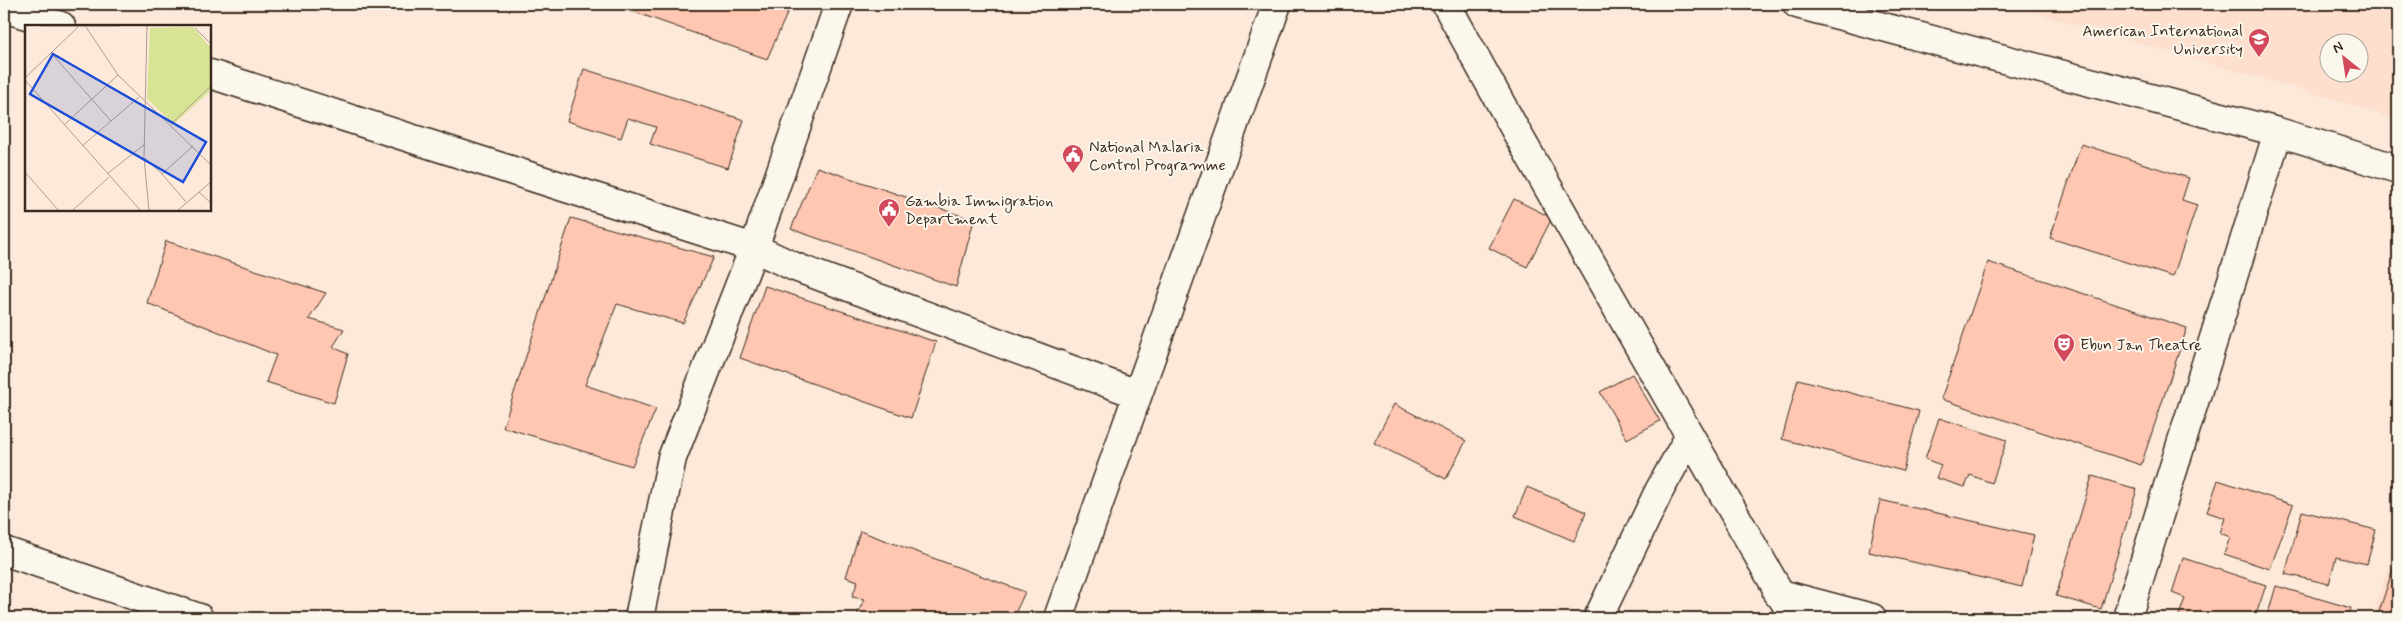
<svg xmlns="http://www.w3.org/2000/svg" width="2402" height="622" font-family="Mynerve,sans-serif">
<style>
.built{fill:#fddfce;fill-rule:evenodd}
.building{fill:#fec7b1;stroke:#3b2a1e}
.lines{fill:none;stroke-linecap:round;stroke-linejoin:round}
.minor-casing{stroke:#3b2a1e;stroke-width:31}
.minor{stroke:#fbf7ec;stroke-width:28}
.labels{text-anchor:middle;stroke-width:4;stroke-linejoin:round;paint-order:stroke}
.poi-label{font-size:16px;fill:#3b2a1e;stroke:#fbf7ec;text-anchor:start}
.inset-road{fill:none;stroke:#af9d8f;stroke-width:1}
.view{fill:#1d4ed8;fill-opacity:0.15;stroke:#1d4ed8;stroke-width:2.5}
.inset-edge{fill:none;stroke:#3b2a1e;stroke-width:2.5}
</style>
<rect width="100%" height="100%" fill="#fce9da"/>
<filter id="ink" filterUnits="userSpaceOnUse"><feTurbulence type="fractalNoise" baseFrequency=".02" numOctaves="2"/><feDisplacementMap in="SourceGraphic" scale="10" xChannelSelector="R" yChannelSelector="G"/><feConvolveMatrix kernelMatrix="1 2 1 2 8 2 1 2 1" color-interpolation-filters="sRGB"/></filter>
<g filter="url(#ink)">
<path class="built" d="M2004,4h394v116l-69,-22zM2330,42h30v30h-30z
M2392,554l6,2v62h-26z"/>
<path class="building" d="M612,4h169l9,3 -23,52z
M584,69l160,51 -16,48 -78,-24 6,-17 -28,-9 -7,20 -54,-17z
M2081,144l108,34 -7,22 15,5 -24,72 -123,-39z
M817,167l157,53 -18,67 -165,-58z
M1514,199l38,19 -25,49 -38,-19z
M571,218l143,39 -31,66 -66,-19 -32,81 71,24 -24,57 -129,-39z
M166,241l160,52 -17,26 35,10 -11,18 15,7 -14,49 -68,-21 10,-27 -129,-52z
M1988,262l199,66 -46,137 -200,-66z
M765,286l171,56 -25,76 -171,-60z
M1632,374l28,47 -33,18 -27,-47z
M1798,379l121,32 -16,60 -121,-32z
M1394,404l72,37 -20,38 -72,-36z
M1939,418l68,22 -15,43 -22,-8 -5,12 -29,-9 5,-13 -16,-6z
M2092,476l45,13 -36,120 -45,-13z
M2218,480l75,25 -23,64 -46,-15 6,-17 -10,-4 5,-15 -18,-6z
M1527,487l59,25 -12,29 -59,-25z
M1880,500l154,35 -12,52 -153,-35z
M2302,511l74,19 -9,34 -31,-7 -7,27 -44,-10z
M860,531l165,61 -12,26h-157l8,-19 -12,-2 6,-16 -12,-4z
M2398,553v65h-21z
M2183,558l83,27 -11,33h-77l7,-20 -13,-5z
M2276,586l75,22 -3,10 -81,-1z"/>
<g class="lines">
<g class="minor-casing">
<path id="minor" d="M1446,4l71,129 277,485
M1797,4l481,128 120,37
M4,8l57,18
M210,74l544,174 41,19 342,127
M4,551l195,67
M1777,593l95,25
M639,618l33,-160 82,-210 85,-244
M1058,618l219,-614
M1598,618l61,-127 30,-54
M2127,618l151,-486"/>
</g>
<use href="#minor" class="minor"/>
</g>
</g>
<defs>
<g id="university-pin" transform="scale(1.125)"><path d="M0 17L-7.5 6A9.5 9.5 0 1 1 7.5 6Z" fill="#d1495b" stroke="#fbf7ec"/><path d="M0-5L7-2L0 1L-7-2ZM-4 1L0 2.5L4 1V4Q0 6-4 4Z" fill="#fff"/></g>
<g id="civic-pin" transform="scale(1.125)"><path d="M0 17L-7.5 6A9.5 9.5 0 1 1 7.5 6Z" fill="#d1495b" stroke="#fbf7ec"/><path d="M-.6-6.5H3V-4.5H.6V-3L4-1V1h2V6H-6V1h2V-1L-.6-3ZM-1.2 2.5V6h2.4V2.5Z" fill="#fff"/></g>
<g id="theatre-pin" transform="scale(1.125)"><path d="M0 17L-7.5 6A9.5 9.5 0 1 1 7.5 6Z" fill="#d1495b" stroke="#fbf7ec"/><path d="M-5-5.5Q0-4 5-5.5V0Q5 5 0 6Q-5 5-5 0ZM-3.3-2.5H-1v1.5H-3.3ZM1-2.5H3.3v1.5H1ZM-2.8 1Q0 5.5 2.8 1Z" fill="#fff"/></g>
</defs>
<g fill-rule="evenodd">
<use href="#university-pin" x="2259" y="39"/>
<use href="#civic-pin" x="1073" y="155"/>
<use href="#civic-pin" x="889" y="209"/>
<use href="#theatre-pin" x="2064" y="344"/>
</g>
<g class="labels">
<g class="poi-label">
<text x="2243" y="36" text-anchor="end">American International<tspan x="2243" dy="18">University</tspan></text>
<text x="1089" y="152">National Malaria<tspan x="1089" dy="18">Control Programme</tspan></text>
<text x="905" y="206">Gambia Immigration<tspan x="905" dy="18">Department</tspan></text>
<text x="2080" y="350">Ebun Jan Theatre</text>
</g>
</g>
<g transform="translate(25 25)">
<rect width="186" height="186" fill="#fce9da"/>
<path d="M168,2l18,21v42l-37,34 -27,-25 3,-71z" fill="#d8e396"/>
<path class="inset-road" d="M16,1h78M122,1l-3,131 5,54M61,2l32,48 94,91M170,3l17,17M26,28l60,68M0,53l53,-51M0,55l116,131M146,99l41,-39M39,100l54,-50M57,121l57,-49M120,133l17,16 31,-28M0,147l34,39M82,149l38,-30M137,149l24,28M174,167l13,12M47,186l37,-34M152,186l35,-30"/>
<path class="view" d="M28,29l153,88 -23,40 -153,-88z"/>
<rect width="186" height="186" class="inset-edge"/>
</g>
<rect width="2402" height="622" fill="none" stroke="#fbf7ec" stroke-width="20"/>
<rect x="10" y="10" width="2382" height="602" fill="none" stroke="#3b2a1e" stroke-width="2" filter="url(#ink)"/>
<g transform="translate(2344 58) rotate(330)"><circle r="24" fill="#fbf7ec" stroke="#aea59a"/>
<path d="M0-4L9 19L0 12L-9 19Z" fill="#d1495b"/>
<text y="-8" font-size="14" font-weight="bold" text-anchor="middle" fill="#3b2a1e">N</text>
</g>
</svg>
